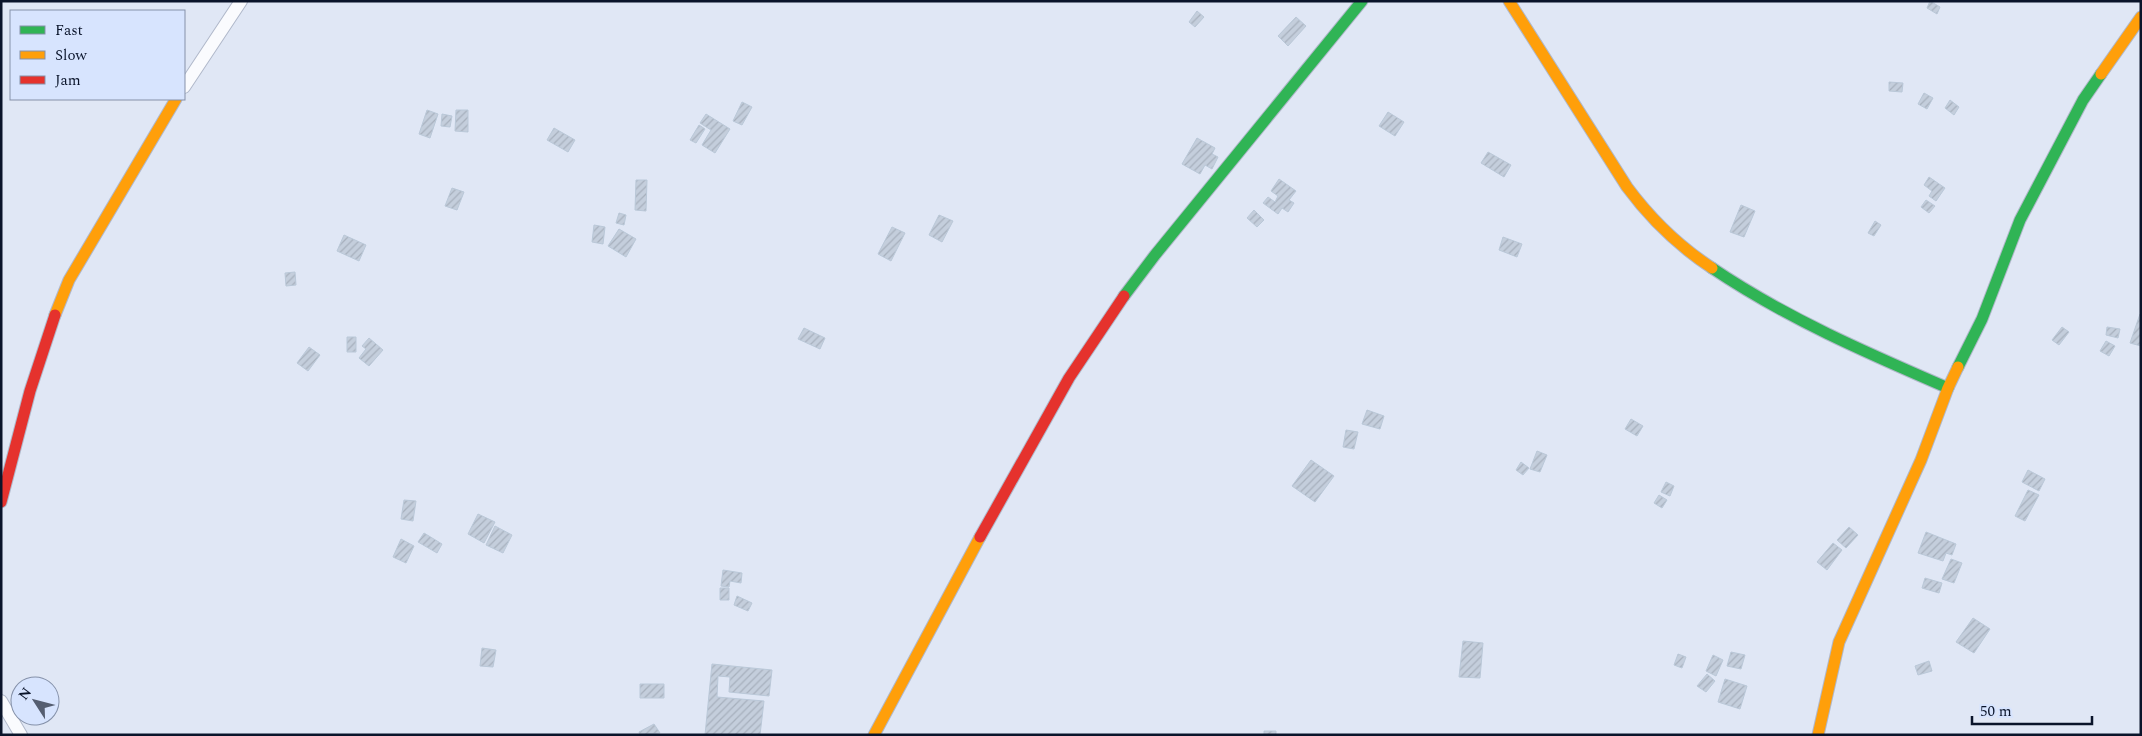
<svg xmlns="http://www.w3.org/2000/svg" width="2142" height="736" font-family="Spectral,serif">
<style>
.building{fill:url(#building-hatch);stroke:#bac8d8}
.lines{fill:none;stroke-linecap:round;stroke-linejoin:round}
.street-casing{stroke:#b0b8ca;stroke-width:14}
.fast-casing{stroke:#b0b8ca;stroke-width:13}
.slow-casing{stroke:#b0b8ca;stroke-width:13}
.jam-casing{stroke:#b0b8ca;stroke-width:13}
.street{stroke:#fafbfe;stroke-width:12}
.fast{stroke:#30b455;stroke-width:11}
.slow{stroke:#ff9f0a;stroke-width:11}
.jam{stroke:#e5322d;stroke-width:11}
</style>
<defs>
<pattern id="building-hatch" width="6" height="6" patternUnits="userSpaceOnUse" patternTransform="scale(1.25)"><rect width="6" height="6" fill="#c4cedc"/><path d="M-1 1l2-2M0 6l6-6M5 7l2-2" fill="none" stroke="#a7b0bd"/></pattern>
</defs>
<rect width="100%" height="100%" fill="#e0e7f5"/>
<path class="building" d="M1930,1l10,6 -3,7 -10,-6z
M1197,11l7,6 -9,10 -6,-5z
M1296,17l10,9 -18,20 -10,-10z
M1889,82l14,1 -1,9 -13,-1z
M1924,93l9,5 -6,11 -9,-5z
M1950,100l9,7 -5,8 -9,-7z
M742,102l10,5 -10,18 -9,-4z
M427,110l11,4 -8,24 -11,-4z
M456,110h12v22l-13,-1z
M1388,112l16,10 -9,14 -16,-10z
M442,114l10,2 -2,11 -9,-1z
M706,114l24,15 -15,24 -13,-8 9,-15 -11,-7z
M699,125l6,4 -9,14 -6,-3z
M554,128l21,12 -7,12 -21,-12z
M1197,138l18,10 -3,6 6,3 -6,12 -7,-4 -5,9 -18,-10z
M1488,152l23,13 -7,12 -23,-14z
M1929,177l16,11 -9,13 -7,-5 3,-5 -8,-6z
M1279,179l17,12 -7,9 5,3 -6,9 -6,-4 -4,6 -15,-11 5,-6 7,5 3,-6 -7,-5z
M636,180h11l-1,31 -11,-1z
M452,188l12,4 -7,18 -12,-4z
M1926,200l9,6 -6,7 -8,-6z
M1741,205l14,6 -11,26 -14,-5z
M1254,210l10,10 -7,7 -10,-9z
M619,213l7,2 -2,10 -8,-2z
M939,215l14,6 -11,21 -13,-7z
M1875,221l6,4 -7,11 -6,-3z
M594,225l11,2 -2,17 -11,-2z
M892,227l13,6 -14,28 -13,-7z
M619,229l17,10 -10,18 -18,-11z
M344,235l22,10 -7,16 -22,-10z
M1503,237l19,7 -5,13 -18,-7z
M295,272l1,13 -10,1 -1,-13z
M2140,314h1v32l-11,-3z
M2062,327l7,5 -10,13 -7,-5z
M2107,327l13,2 -2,9 -12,-3z
M804,328l21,10 -5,11 -22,-10z
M347,337h9v15h-9z
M369,338l14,12 -14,16 -10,-8 7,-9 -4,-3z
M2106,341l9,5 -6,10 -9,-5z
M309,347l11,8 -12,16 -11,-8z
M1367,410l17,6 -4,13 -18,-5z
M1631,419l12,7 -6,10 -12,-7z
M1346,430l12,2 -4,17 -11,-2z
M1537,451l10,4 -7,17 -10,-3z
M1311,460l23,16 -19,26 -23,-16z
M1521,462l8,6 -6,7 -7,-5z
M2028,470l17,9 -6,12 -17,-9z
M1666,482l8,4 -4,10 -9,-4z
M2028,490l11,5 -14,26 -10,-5z
M1659,495l8,5 -5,8 -8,-5z
M404,500l12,1 -3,20 -12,-2z
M478,514l17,8 -11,21 -16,-9z
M495,526l17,9 -9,18 -17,-8z
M1849,527l9,8 -12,13 -9,-8z
M1926,532l30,12 -4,11 -6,-2 -3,8 -25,-8z
M424,533l18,11 -5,9 -19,-11z
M401,539l13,7 -8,17 -13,-6z
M1833,543l9,7 -15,20 -10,-8z
M1951,559l11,4 -8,20 -12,-4z
M723,570l19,3 -1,10 -11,-2 -1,6 -8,-1z
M1925,578l17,5 -3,10 -17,-5z
M720,588h9v12h-9z
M737,596l15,7 -4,8 -14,-6z
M1973,618l17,11 -16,24 -18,-11z
M1463,641l20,2 -3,35 -21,-1z
M482,648l14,2 -3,17 -13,-1z
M1731,652l14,3 -4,14 -14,-3z
M1678,654l8,3 -4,11 -8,-3z
M1713,655l10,5 -7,16 -10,-5z
M1929,661l3,10 -14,4 -3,-9z
M712,664l60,6 -3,26 -40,-4 1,-15 -12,-1 -1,21 47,4 -4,34h-55z
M1707,674l8,7 -9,11 -9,-6z
M1725,679l22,7 -7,23 -22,-7z
M640,684h24v14h-24z
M654,724l6,9 -20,2 -1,-3z
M1264,731h12v4h-12z"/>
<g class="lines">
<g class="street-casing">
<path id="street" d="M184,87l57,-86
M1,701l20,34"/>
</g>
<g class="fast-casing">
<path id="fast" d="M1712,268c74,50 155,85 236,120
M1124,296l31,-41 207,-254
M1958,367l24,-48 38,-99 63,-120 18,-26"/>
</g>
<g class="slow-casing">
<path id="slow" d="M1509,1l118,186c23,31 53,60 85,81
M2101,74l40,-57
M55,315l14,-35 107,-181
M874,735l106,-198
M1818,735l21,-93 82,-182 27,-72 10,-21"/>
</g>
<g class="jam-casing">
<path id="jam" d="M1,502l29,-111 25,-76
M980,537l89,-159 55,-82"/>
</g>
<use href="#street" class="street"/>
<use href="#fast" class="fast"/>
<use href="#slow" class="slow"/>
<use href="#jam" class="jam"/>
</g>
<rect width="2142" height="736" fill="none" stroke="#0a142a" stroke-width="5"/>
<rect x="10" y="10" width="175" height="90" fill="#d7e4fe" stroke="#8591a9"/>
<rect x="20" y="26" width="25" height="8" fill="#30b455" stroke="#8591a9"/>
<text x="55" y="35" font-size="15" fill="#0a142a">Fast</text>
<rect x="20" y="51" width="25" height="8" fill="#ff9f0a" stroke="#8591a9"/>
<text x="55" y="60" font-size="15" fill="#0a142a">Slow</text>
<rect x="20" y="76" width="25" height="8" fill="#e5322d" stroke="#8591a9"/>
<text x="55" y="85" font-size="15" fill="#0a142a">Jam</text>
<g transform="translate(35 701) rotate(306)"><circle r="24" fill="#d7e4fe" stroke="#8591a9"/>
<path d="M0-4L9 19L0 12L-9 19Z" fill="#555e71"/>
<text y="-8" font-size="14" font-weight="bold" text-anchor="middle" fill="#0a142a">N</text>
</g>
<path d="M1972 716v8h120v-8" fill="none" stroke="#0a142a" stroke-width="2.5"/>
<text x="1980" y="716" font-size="15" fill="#0a142a" stroke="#d7e4fe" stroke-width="4" paint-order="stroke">50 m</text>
</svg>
